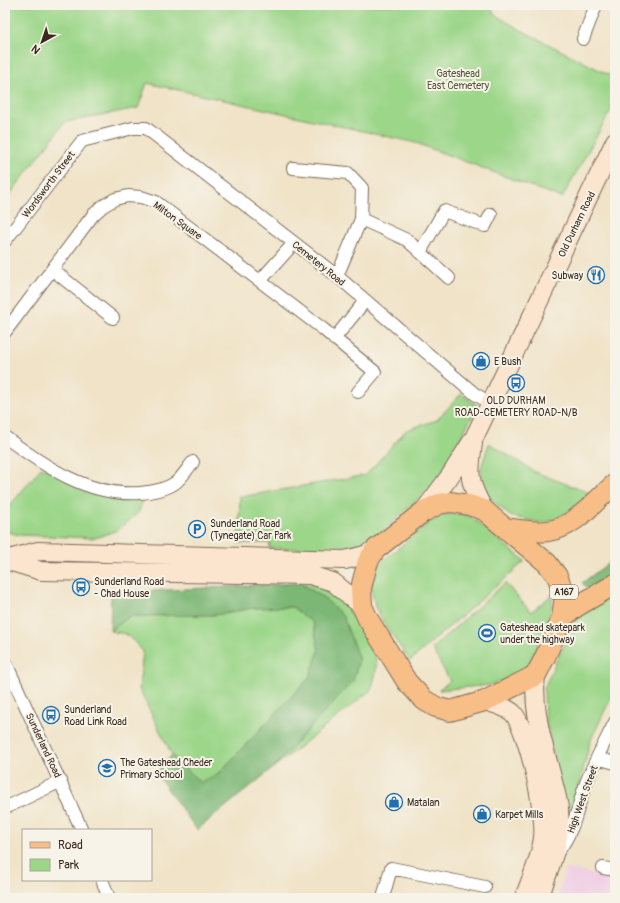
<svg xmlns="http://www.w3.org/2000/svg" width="620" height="903" font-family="Pangolin,sans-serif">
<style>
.built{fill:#f0d0e5}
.green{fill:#9bd689;stroke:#6b8054}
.forest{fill:#7cb775;stroke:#5c704a}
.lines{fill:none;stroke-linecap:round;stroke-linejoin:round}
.street-casing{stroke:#7a6b59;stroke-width:14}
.secondary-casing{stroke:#7a6b59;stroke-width:20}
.primary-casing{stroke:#7a6b59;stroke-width:22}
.street{stroke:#fff;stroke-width:12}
.secondary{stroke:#fce5cf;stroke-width:18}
.primary{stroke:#f7be87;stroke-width:20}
.labels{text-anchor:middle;stroke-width:4;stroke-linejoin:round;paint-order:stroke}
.shield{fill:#f7f3e8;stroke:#73665b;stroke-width:1}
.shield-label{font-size:9px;font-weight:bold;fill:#3b2a1e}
.park-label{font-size:10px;fill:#535539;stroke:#f7f3e8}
.street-label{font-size:10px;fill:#3b2a1e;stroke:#f7f3e8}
.poi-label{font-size:10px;fill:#3b2a1e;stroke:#f7f3e8;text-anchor:start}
</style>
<rect width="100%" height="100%" fill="#f7f3e8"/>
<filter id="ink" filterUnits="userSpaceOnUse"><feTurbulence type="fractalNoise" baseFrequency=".025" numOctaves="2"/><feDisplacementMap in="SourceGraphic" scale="8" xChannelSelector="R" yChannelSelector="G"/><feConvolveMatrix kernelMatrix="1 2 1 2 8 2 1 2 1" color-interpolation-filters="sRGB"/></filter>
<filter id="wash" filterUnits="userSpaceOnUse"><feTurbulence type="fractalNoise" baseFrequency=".012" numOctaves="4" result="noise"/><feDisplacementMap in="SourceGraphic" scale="16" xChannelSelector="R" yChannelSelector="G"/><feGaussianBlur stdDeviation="0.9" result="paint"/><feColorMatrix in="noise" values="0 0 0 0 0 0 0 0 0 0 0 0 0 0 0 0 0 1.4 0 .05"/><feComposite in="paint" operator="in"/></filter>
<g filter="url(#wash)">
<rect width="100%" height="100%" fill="#f0e3c7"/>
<path class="built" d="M566,868l49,12v18h-58z"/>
<path class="green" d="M5,5h485l4,9 25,15 96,49v25l-53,95 -146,-55 -269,-60 -9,25 -73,14 -60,79z
M461,394l17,12 -41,75 -53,49 -19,12 -15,8 -81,-2 1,-5h-32l2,-46 126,-22 40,-45 31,-10z
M489,443l46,29 57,22 -35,25 -16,4 -31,-7 -26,-24 -3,-24z
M42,467l83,31 18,1 -4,13 -21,18 -23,8 -76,-3 -14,-4v-23l2,1z
M445,514h17l9,3 54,44 -115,100c-16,-25 -56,-68 -30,-97 6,-7 14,-12 21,-18 14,-11 27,-25 44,-32z
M300,583c11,1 24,2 33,9 8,6 40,54 42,63 3,13 0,23 -4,35l-98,78 79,-87 -28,-83z
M505,583l26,29 22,-18 -3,21 -20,49 -17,14 -23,7 -51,5 11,-9 -18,-33z
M615,592v97l-25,53 -21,85 -24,-110 -1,-29 33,-72z
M292,607l21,16 6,28 -10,27 -90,95 -18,10 -29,-28 -33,-66 4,-38 -17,-17 -16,-3 20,-15 85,-1 38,-7z"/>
<path class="forest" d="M615,558v17l-27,14 -6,-6z
M300,583l24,15 19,18 16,44 -6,21 -80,87 -76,62 -42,-58 17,-17 29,28 18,-10 90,-95 10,-27 -6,-28 -21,-16 -39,1 -38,7 -85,1 -20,15 1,-38z"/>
</g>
<g filter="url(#ink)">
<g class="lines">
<g class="street-casing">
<path id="street" d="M583,39l13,-34
M293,168l55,5 14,15 -1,31 46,21 42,38
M5,241l77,-100 51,-13h13l191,148 138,118 15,9
M420,252l24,-41 41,15 6,-12
M53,270l60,48
M337,276l24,-57
M260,281l34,-38
M5,332l88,-117 10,-9 12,-7 13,-3 13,1 15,5 167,127 52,43 -17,20
M334,339l31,-38
M5,437c39,29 84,60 135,56 12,-1 25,-3 35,-10 7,-5 12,-14 18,-21
M5,661l77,169
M597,758l18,5
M5,808l56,-27
M557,853c19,-25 19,-43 29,-70 8,-21 19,-41 29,-61
M603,868l12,2
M102,880l7,18
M383,898l8,-30 94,19"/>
</g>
<g class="secondary-casing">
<path id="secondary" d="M473,444c-5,32 -4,39 11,66
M423,512l27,-36 24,-38 141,-297
M5,560l36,11 269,4 23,7 29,24
M6,560l32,-9 307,9 20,-5 11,-6
M536,675c-4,35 7,68 16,102 2,10 6,21 7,32 3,32 -10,60 -20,89
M485,701c9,3 20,5 28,12 15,17 33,101 30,124 -2,21 -12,41 -19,61"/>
</g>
<g class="primary-casing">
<path id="primary" d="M451,502l18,3 15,5 21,18 42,35 10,13 8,19 -3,23 -16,37 -10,20 -51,26 -35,10 -14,-4 -12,-7 -17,-18 -39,-63 -6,-13 -1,-18 7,-27 8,-12 47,-37 16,-8z
M505,528c14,2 29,5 43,3 27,-3 47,-31 67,-47
M562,618l14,-11 39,-23"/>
</g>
<use href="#street" class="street"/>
<use href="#secondary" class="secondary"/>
<use href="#primary" class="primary"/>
</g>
</g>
<defs>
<g id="restaurant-ring" transform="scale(0.9)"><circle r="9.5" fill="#f7f3e8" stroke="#1f6fb2" stroke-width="1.5"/><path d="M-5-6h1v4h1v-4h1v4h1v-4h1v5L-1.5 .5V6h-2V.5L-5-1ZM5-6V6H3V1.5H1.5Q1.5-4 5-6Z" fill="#1f6fb2"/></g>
<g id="shop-ring" transform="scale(0.9)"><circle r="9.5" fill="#f7f3e8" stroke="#1f6fb2" stroke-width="1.5"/><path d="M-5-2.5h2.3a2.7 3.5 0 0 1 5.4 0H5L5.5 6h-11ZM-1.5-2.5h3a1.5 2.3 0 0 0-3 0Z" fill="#1f6fb2"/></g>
<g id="bus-ring" transform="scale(0.9)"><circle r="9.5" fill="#f7f3e8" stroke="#1f6fb2" stroke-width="1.5"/><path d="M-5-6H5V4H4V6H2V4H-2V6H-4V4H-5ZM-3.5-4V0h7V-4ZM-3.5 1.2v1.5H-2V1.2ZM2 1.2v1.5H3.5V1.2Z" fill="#1f6fb2"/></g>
<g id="parking-ring" transform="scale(0.9)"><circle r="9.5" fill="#f7f3e8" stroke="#1f6fb2" stroke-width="1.5"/><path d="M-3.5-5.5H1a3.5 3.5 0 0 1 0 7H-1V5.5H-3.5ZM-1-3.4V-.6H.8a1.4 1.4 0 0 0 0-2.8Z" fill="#1f6fb2"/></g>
<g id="stadium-ring" transform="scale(0.9)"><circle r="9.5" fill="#f7f3e8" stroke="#1f6fb2" stroke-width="1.5"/><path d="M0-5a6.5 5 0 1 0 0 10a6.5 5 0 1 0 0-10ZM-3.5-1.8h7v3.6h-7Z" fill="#1f6fb2"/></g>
<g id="school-ring" transform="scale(0.9)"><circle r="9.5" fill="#f7f3e8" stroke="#1f6fb2" stroke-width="1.5"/><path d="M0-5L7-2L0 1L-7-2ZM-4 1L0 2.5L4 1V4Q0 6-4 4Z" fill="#1f6fb2"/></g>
</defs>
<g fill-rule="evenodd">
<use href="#restaurant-ring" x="596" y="275"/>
<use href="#shop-ring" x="481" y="361"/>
<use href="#bus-ring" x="516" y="383"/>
<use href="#parking-ring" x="197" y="529"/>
<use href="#bus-ring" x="81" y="587"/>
<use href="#stadium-ring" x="487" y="633"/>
<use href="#bus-ring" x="51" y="715"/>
<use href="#school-ring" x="107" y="768"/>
<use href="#shop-ring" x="394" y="802"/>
<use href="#shop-ring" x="482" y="814"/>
</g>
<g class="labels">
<rect class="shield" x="550" y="585" width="28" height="14" rx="3"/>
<g class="shield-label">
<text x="564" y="595">A167</text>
</g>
<g class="park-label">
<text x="458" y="77">Gateshead<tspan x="458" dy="12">East Cemetery</tspan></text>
</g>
<g class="street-label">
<text transform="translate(48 184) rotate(-53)" y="4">Wordsworth Street</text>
<text transform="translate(178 220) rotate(36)" y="4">Milton Square</text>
<text transform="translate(576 224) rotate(-64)" y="4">Old Durham Road</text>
<text transform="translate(319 263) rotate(39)" y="4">Cemetery Road</text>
<text transform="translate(44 745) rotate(65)" y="4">Sunderland Road</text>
<text transform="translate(582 799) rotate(-70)" y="4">High West Street</text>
</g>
<g class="poi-label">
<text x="583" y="279" text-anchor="end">Subway</text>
<text x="494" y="365">E Bush</text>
<text x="516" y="404" text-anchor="middle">OLD DURHAM<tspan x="516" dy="12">ROAD-CEMETERY ROAD-N/B</tspan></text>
<text x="210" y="527">Sunderland Road<tspan x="210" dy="12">(Tynegate) Car Park</tspan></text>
<text x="94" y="585">Sunderland Road<tspan x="94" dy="12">- Chad House</tspan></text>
<text x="500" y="631">Gateshead skatepark<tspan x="500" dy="12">under the highway</tspan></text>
<text x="64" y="713">Sunderland<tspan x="64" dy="12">Road Link Road</tspan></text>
<text x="120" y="766">The Gateshead Cheder<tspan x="120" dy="12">Primary School</tspan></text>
<text x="407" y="806">Matalan</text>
<text x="495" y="818">Karpet Mills</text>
</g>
</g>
<rect width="620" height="903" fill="none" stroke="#f7f3e8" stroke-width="20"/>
<rect x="22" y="829" width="130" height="52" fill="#f7f3e8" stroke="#aca397"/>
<rect x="30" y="842" width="20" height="6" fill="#f7be87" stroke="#aca397"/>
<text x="58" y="849" font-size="12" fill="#3b2a1e">Road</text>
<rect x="30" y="859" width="20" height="12" fill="#9bd689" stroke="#aca397"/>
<text x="58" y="869" font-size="12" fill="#3b2a1e">Park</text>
<g transform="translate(42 42) rotate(220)" stroke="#f7f3e8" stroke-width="3" paint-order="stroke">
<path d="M0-3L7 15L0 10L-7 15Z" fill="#3b2a1e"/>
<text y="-6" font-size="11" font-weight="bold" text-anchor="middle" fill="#3b2a1e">N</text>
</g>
</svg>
